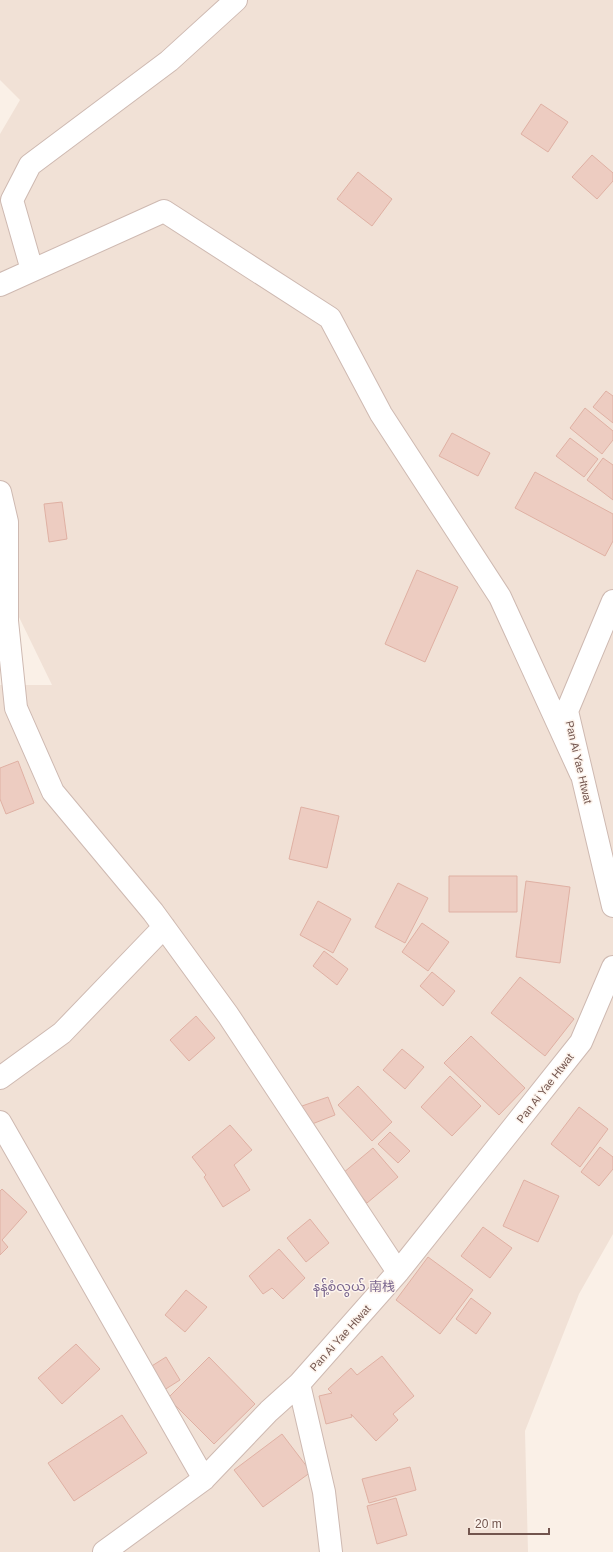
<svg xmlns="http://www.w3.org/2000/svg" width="613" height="1552" font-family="Helvetica,'Noto Sans SC','Noto Sans Myanmar',sans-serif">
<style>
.residential{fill:#f1e1d6}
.building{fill:#edccc1;stroke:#dfb0a3}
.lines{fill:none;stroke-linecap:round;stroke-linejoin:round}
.minor-casing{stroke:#ceb9b1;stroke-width:24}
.minor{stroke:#fff;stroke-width:22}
.labels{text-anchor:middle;stroke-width:3;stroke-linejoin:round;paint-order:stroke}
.street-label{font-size:11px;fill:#72554e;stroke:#fdf4ed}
.quarter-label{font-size:13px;fill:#7a668e;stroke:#fdf4ed}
</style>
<rect width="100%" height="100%" fill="#faf0e7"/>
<path class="residential" d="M0,0h613v1234l-34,60 -54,137 3,121h-528v-867h52l-52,-107v-444l20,-34 -20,-20z"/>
<path class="building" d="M541,104l27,18 -20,30 -27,-18z
M592,155l21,18v8l-16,18 -25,-22z
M358,172l34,27 -20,27 -35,-27z
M606,391l7,5v27l-20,-16z
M585,408l28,23v9l-11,14 -32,-26z
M452,433l38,20 -12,23 -39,-20z
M570,438l28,21 -14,18 -28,-21z
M603,458l10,7v35l-26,-20z
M535,472l78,42v27l-8,15 -90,-48z
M62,502l5,37 -18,3 -5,-38z
M417,570l41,17 -33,75 -40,-18z
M18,761l16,42 -28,11 -6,-15v-31z
M301,807l38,9 -12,52 -38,-9z
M449,876h68v36h-68z
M526,881l44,6 -10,76 -44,-6z
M398,883l30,15 -23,45 -30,-16z
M318,901l33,18 -18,34 -33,-18z
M422,923l27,19 -21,29 -26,-19z
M324,951l24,18 -11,16 -24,-19z
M432,972l23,19 -12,15 -23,-20z
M520,977l54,42 -29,37 -54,-43z
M196,1016l19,22 -26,23 -19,-21z
M471,1036l54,52 -26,27 -55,-52z
M402,1049l22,18 -19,22 -22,-19z
M450,1076l31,30 -29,30 -31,-29z
M358,1086l34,36 -20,19 -34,-36z
M328,1097l7,18 -28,11 -8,-19z
M579,1107l29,22 -28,38 -29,-23z
M230,1125l22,25 -18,15 16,25 -27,17 -19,-30 2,-2 -14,-18z
M390,1132l20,19 -12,12 -20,-19z
M600,1147l13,10v12l-14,17 -18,-14z
M373,1148l25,29 -31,26 -24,-30z
M524,1180l35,16 -21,46 -35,-16z
M2,1189l25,23 -25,28 6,7 -8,8v-64z
M310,1219l19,24 -23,19 -19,-24z
M483,1227l29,21 -22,30 -29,-22z
M279,1249l26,29 -22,21 -11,-11 -9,6 -14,-18z
M428,1257l45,33 -33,44 -44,-34z
M186,1290l21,17 -22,25 -20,-17z
M471,1298l20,15 -15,21 -20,-15z
M76,1344l24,25 -38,35 -24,-26z
M382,1356l32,40 -21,18 5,6 -22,21 -25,-27 1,3 -26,7 -7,-28 13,-3 -4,-4 23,-21 6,7z
M166,1357l14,23 -19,12 -14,-23z
M209,1357l46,47 -41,40 -46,-46z
M122,1415l25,38 -73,48 -26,-38z
M282,1434l29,38 -48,35 -29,-37z
M410,1467l6,23 -47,13 -7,-24z
M396,1498l11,37 -30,9 -10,-38z"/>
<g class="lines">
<g class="minor-casing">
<path id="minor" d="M32,270l-20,-70 18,-35 139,-104 67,-61
M0,285l164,-74 166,107 51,96 119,183 81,177
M0,492l7,30v99l9,87 37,84 100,120 75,103 170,257
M613,601l-46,110 46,195
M0,1078l62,-45 102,-106
M0,1122l204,357
M299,1384l25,108 7,60
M104,1552l100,-73 65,-68 30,-27 99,-112 183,-230 32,-75"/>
</g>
<use href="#minor" class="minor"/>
</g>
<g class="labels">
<g class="street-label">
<text transform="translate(579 762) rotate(77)" y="4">Pan Ai Yae Htwat</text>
<text transform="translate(545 1088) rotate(-52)" y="4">Pan Ai Yae Htwat</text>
<text transform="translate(340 1338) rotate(-48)" y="4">Pan Ai Yae Htwat</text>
</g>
<g class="quarter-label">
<text x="354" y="1291">နန့်စံလွယ် 南栈</text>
</g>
</g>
<path d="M469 1528v6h80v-6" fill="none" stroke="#72554e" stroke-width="2"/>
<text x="475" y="1528" font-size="12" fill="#72554e" stroke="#fdf4ed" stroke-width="3" paint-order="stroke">20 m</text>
</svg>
